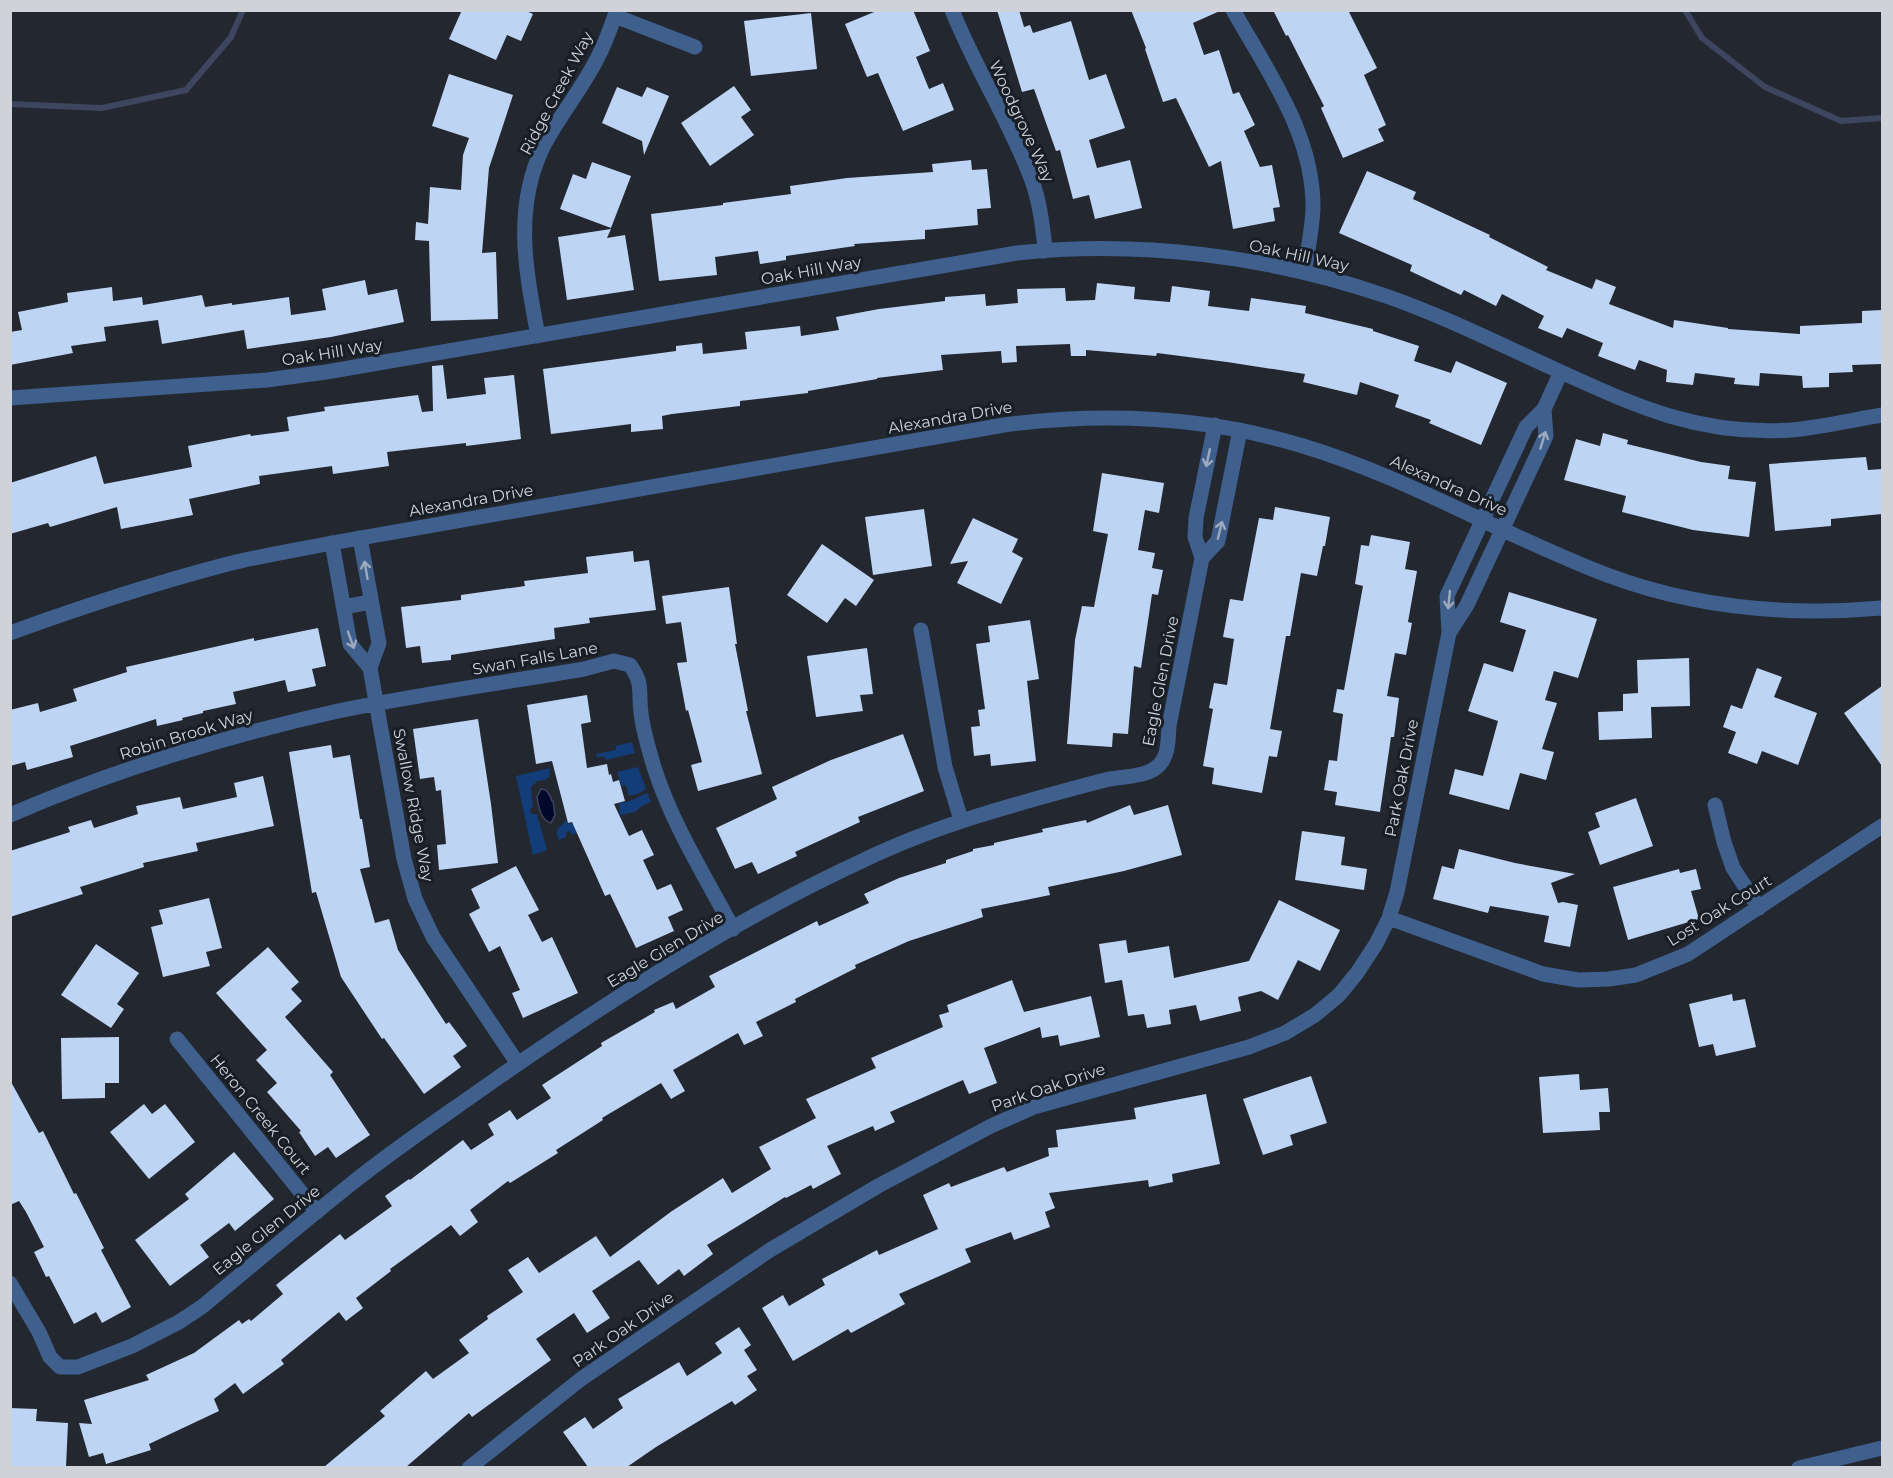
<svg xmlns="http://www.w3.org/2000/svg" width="1893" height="1478" font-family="Montserrat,sans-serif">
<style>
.green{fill:#123d79}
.water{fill:#00092b;stroke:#3e465f;stroke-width:1.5}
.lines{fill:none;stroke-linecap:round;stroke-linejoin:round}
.stream{stroke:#3e465f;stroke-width:6}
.building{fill:#bed4f4}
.minor{stroke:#3f5f8d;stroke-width:15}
.tertiary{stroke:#3f5f8d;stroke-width:15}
.oneway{stroke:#9daabe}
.labels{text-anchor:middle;stroke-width:6;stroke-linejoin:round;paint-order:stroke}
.street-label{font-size:16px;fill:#cfd3d9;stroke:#181e26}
</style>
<rect width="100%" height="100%" fill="#222730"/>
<path class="green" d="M632,742l3,11 -29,7 -2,-4 -7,2 -1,-4 20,-4v-4z
M638,767l8,22 -6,4 -11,3 -3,-11 -4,1 -5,-14z
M550,768l-1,9 -4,3 -8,1 -6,7 2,19 -3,2 1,5h6l10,36 -14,5 -17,-79z
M647,793l4,9 -9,4 -7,6 -15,3 -1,-12 11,-2z
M566,820l2,4 3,-1 11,7 -10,5 -2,-4 -4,1v5l-7,3c-5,-11 0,-11 7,-20z"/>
<path class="water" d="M541,789c7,0 9,7 11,12h1l2,14 -4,8c-11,-3 -12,-16 -14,-26z"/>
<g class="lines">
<path class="stream" d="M1685,10l17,28 63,49 76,34 41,-3
M10,104l92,4 84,-18 45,-53 12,-27"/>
</g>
<path class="building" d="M462,10h62l9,4 -12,27 -14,-6 -11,25 -47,-21z
M879,10h34l17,41 -14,6 13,32 14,-6 11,27 -51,21 -25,-58 -11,4 -22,-53z
M997,10h22l5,17 6,-2 3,8 38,-12 18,59 17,-6 19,54 -36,12 8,28 33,-8 12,48 -47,11 -6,-24 -16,4 -13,-49 -4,1 -22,-62 -12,3z
M1131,10h91l-29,13 11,32 15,-5 14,44 6,-2 16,33 -11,6 16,36 12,-2 8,42 -7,1 2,13 -42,8 -12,-68 -12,6 -33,-69 -13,4 -18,-53 1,-1z
M1273,10h75l29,58 -13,7 22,50 -8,4 6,12 -41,17 -22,-50 3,-2 -36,-71 -2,1z
M811,13l6,56 -66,7 -7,-55z
M449,74l64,21 -24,73 -7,85 14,-1 2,67 -67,2 -2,-80 -14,-1 1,-18 12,2 2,-37 31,3 2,-35 6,-17 -37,-12z
M734,86l17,24 -10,7 13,18 -44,31 -29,-43z
M617,87l25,10 5,-10 22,9 -25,59 -2,-14 -40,-18z
M971,160l1,10 15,-1 4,39 -14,1 1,16 -53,5v9l-71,5 1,2 -69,10v4l-26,4 -2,-13 -43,6 2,18 -58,6 -8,-67 72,-9v-2l68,-9 -1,-8 57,-8 86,-6 -1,-8z
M592,162l39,14 -20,52 -51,-19 13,-35 13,5z
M1367,171l49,21 -3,7 77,36 -1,2 59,30 -2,3 46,19 4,-10 20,8 -7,17 64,24 1,-8 54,8v1l72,5v-8l62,-3v-12l20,-1v54l-30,1 1,7 -24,1v14l-26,1 -1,-12 -42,-3 -1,13 -25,-2 1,-6 -40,-5 -2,12 -27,-3 1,-12 -28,-10 -4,10 -37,-14 5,-13 -36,-15 -5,10 -24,-10 6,-12 -42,-22 -6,12 -32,-16 -3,5 -51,-24 2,-6 -73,-32z
M611,229l-4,9 18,-3 9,55 -67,10 -9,-63z
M365,280l3,15 29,-6 7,33 -73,15 -84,12 -3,-19 -82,14 -4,-24 -54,7 2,14 -35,5 2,7 -63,12v-33l12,-2 -4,-18 50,-10 -1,-9 45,-6 1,14 29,-4 1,8 59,-10 3,12 27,-4v2l57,-8 2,18 35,-5 -4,-21z
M1097,283l38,4 -1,12 36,3 2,-16 38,5 -2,15 41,5 2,-13 55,8 -1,7 68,16v2l46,15 -5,15 37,12 5,-12 51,22 -26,62 -52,-22 2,-3 -36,-13 4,-12 -39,-13 -3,13 -54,-13 2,-8 -78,-12 -70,-9 -1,3 -70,-6v6h-15l-1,-12 -54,2 1,16 -15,1 -1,-12 -60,4 2,15 -66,8v1l-69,12v2l-68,8v5l-68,8 -10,2 1,13 -32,3v-8l-80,10 -8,-65 133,-18v-5l26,-3 1,11 44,-5 -2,-17 55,-6 1,10 38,-6 -3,-13 43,-8 66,-8v-4l40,-3 1,12 32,-3 -1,-14 48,-1 1,13 29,-1z
M443,365l4,34 39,-5 -2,-16 30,-3 7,64 -55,7v-3l-79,9 2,14 -56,8 -1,-8 -73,10 1,8 -71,15 4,16 -72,14 -4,-22 -67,20 -2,-4 -38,11v-51l86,-27 8,28 88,-17 -4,-21 62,-12 1,2 38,-5 -2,-14 38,-6 -1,-4 94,-12 4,17 11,-1 -1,-45z
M1603,433l25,7 -1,4 74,18 29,4 -2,13 28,3 -7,55 -56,-7 -71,-18 4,-16 -62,-16 12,-41 24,7z
M1866,457l2,13 14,-1v45l-51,5v7l-56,5 -6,-67z
M1102,473l62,10 -5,30 -14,-3 -7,40 17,3 -3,15 11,2 -5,25 -6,-1 -11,74 -7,-2 -6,68 -15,-1 -1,14 -45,-3 8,-104 7,-34 12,1 14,-73 -15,-3z
M1275,507l55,10 -5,29h-2l-6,30 -16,-3 -11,63h-4l-16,93 12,2 -5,26 -8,-1 -7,37 -50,-9 2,-16 -11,-2 10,-57 -4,-1 5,-25 13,2 7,-46 -11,-2 7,-38 13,2 16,-83 14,2z
M924,509l8,57 -59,9 -8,-58z
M973,518l45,21 -6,13 11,6 -22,46 -44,-21 11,-22 -18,3z
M1371,535l39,7 -5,27 12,2 -9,51 4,1 -6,32 -11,-2 -8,43 12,2 -5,39h-3l-11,75 -45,-7 2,-13 -13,-2 5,-30 8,1 6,-47 -10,-2 4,-23 7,1 19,-104 -8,-2 6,-39 8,1z
M822,544l52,36 -18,26 -11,-8 -18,25 -40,-28z
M633,551l1,11 15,-2 7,50 -67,8 1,5 -36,5 1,11 -104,16v5l-29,3 -2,-17 -14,2 -5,-41 60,-7v-5l64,-9 -1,-5 64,-8 -2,-16z
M729,587l8,57h-2l13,67h-2l16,63 -64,17 -7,-26 11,-3 -14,-52 -2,1 -9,-48 10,-1 -6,-40 -15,2 -4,-28z
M1509,592l88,27 -19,59 -24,-7 -9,29 12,3 -15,46 12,3 -8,28 -26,-7 -11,37 -60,-16 6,-25 28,7 15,-55 -30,-10 16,-48 29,9 13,-42 -26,-8z
M1030,620l9,59 -12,2 9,80 -45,5 -1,-12 -16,2 -3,-29 9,-1 -2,-16 7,-1 -9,-65 14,-2 -2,-16z
M318,628l8,38 -14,3 4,17 -28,6 -3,-12 -52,12 3,12 -33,7v2l-21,5 1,2 -26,6 -1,-7 -86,27 3,11 -46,13 -2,-8 -15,4v-56l28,-7 2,9 37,-11 -4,-12 54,-17 -1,-5 128,-29v3z
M867,648l6,46 -13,1 3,16 -47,6 -9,-61z
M1689,658l1,48 -39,1 1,31 -53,2 -1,-28 25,-1v-17l15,-1 -1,-33z
M1757,668l25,9 -8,20 43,16 -19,52 -36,-14 -5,13 -29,-11 8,-21 -13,-5 8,-22 11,4z
M1882,686v80l-38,-53z
M587,695l4,27 -10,2 6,44 20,-4 2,11 2,-1 2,8 6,-2 6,21 -11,3 15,32 13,-6 12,25 -11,5 14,30 14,-6 12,26 -15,7 6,14 -38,17 -26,-54 -5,2 -33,-74 -4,1 -16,-62 -16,3 -9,-59z
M478,719l13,85 7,59 -59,7 -2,-25 9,-1 -5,-54 -5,1 -2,-14 -14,2 -7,-50z
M903,734l21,57 -66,26 2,5 -65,30 2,4 -39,18 -6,-12 -17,7 -19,-41 61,-29 -5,-12 59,-27z
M331,745l2,13 17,-3 10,64h2l8,48 -10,2 15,54 14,-4 9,31 48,74 3,-2 18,24 -14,10 8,11 -37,27 -40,-56 -2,1 -41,-62 -25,-85 -4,1 -23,-141z
M263,776l11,50 -78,17 2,8 -55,12 1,4 -64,20 3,7 -73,23v-66l60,-19 -2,-5 23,-7 3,8 44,-14 -2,-8 44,-9 3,12 54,-12 -3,-14z
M1636,798l17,48 -53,19 -12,-33 12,-5 -5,-14z
M1130,805l4,10 34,-10 14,50 -58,16 -76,16 2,8 -69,14 2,8 -74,24 -54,24 1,3 -61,31 1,3 -40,20 7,14 -19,9 -6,-12 -65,37 12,21 -14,8 -10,-16 -59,35 1,2 -47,30 2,3 -48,30 -2,-2 -38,29 8,12 -18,14 -9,-11 -61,44 1,2 -35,27 7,10 -17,13 -7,-9 -58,48 3,4 -41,30 -8,-11 -21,16 5,12 -70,33 2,6 -45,14 -3,-11 -14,4 -10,-34 13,1 -8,-24 65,-20 -3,-5 48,-22 45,-33 3,4 7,-5 2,2 32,-27 -7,-9 26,-21 38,-30 5,6 47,-34 -7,-10 24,-17 1,1 53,-40 8,10 23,-15 -6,-11 22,-14 7,10 34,-22 -9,-13 60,-39 -1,-3 54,-31 -1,-2 19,-8 3,7 39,-22 -6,-11 108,-55 2,5 50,-23 -5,-9 35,-16 47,-15v-3l27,-9v-2l21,-4v-2l49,-11 -1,-3 44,-9 1,3z
M1302,831l43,6 -4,28 26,4 -3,21 -69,-10z
M1459,849l56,14 60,11 -24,9 7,20 5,-1 15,3 -8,42 -26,-5 5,-26 -59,-10 -2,7 -55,-14 9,-33 12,3z
M516,866l23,44 -11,5 14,27 10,-5 26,56 -55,25 -11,-25 8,-3 -20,-44 -11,6 -20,-38 11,-6 -9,-19z
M1679,869l1,4 16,-4 5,20 -10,2 8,28 -71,21 -15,-53z
M209,898l13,50 -16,4 4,14 -47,11 -12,-50 12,-3 -4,-14z
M1279,900l61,30 -20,41 -22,-11 -20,40 -17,-9 -23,6 3,14 -41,10 -4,-16 -27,5 2,14 -24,4 -3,-14 -16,2 -6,-36 -17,3 -6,-39 27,-4 2,13 41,-7 5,32 75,-17z
M96,944l43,29 -22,31 7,5 -13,19 -50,-33z
M268,947l31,35 -8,7 11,12 -17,16 48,55 -3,3 40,60 -34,23 -8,-11 -13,9 -16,-24 2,-1 -34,-39 10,-9 -21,-23 11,-10 -51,-57z
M1012,980l12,32 67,-16 9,41 -40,9 -2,-11 -16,3 -2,-11 -56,21 13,35 -28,11 -6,-14 -73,32 5,10 -20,9 -2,-5 -46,20 14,28 -28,15 -2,-4 -25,13 -1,-1 -78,48 6,9 -29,22 -5,-7 -21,16 -19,-25 -47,31 18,27 -23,15 -13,-20 -38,26 15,21 -79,57 -3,-4 -63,54h-82l61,-51 -5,-5 46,-40 7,8 36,-26 -10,-13 29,-21 -1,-3 36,-24 -15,-22 20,-13 11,16 57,-37 14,21 62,-46 51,-33 9,15 39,-24 -12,-22 57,-29 -10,-19 70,-31 -5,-10 72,-31 -4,-12 10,-3 -2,-7z
M1732,994l1,7 12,-2 11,48 -40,9 -3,-12 -14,3 -10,-43z
M119,1037v46h-14v15l-43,1 -1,-61z
M1579,1074l1,16 28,-2 2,24h-11l1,18 -57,3 -4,-56z
M1311,1076l16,47 -37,12 3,10 -30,10 -20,-56z
M10,1080l29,53 4,-2 31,63 2,-1 28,55 -3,2 30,57 -29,16 -6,-11 -22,12 -25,-48 -3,1 -12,-25 10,-5 -18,-35 -7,-11 -9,4z
M1206,1094l14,70 -48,10 1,8 -24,5 -1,-7 -99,13 6,15 -10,4 5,15 -36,13 -3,-8 -46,17 6,13 -72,32 6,10 -54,29 -3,-4 -55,32 -31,-53 21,-13 6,11 36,-21 -3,-6 55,-29 2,5 59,-26 -15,-34 26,-12 2,4 53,-20 3,5 42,-16 -1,-8 10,-1 -2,-17 80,-11 -2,-11z
M144,1104l8,10 13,-10 30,38 -46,37 -39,-47z
M234,1152l40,47 -39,32 -6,-8 -29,22 9,12 -39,29 -35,-46 54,-41 -4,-5z
M739,1327l12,18 -7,5 13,20 -10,6 10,14 -22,15 -3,-4 -76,46 -29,20h-39l-25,-35 22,-15 8,12 30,-21 -5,-9 61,-37 8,14 35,-23 -7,-10z
M10,1408l27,1 -1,12 32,2 -2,44h-56z"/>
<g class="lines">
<path class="minor" d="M952,10c23,58 57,110 79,168 9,23 12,48 14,73
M1233,10c35,62 81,125 80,199 -1,21 -5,42 -9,63
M615,16l80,31
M538,336c-12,-64 -25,-127 5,-189 16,-31 39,-58 55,-90 8,-15 13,-31 19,-47
M1561,372c79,36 141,64 230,58 31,-3 61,-10 91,-15
M10,398l257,-18 59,-8 691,-119c123,-13 252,3 369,43 60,21 117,50 175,76l-17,37 -18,18 -79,169 2,37 -52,259 -8,26 -13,26 -19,29 -18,22 -24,20 -30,18 -36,14 -215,60 -43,19 -113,60 -108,64 -189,129 -112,89
M360,538l19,105 -9,25
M332,543l18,101 20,24 34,191 11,40 18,38 85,127
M1202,558l16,-17 22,-111
M343,607l28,-5
M921,630l24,137 16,53
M1449,633l18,-28 79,-169 -2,-27
M1715,805l9,37 9,26 26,40
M10,815c106,-46 216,-79 328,-104 82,-17 164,-28 246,-42l30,-8 16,4c14,20 8,26 11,48 2,18 8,37 13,54 18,57 51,109 79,162
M1389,918l154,56 35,6 31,-1 27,-4 52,-21 194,-128
M177,1039l140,173
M10,1283l29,49 11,25 10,10h18l54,-21 47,-24 24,-16c49,-41 98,-82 148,-122 46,-37 96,-70 145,-105 117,-81 238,-159 368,-219 77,-37 159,-58 241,-80 17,-4 43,-2 55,-16 9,-10 8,-26 9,-38l33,-168 -7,-21 1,-19 19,-93"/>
<path class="tertiary" d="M10,633c71,-26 142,-49 214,-68 35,-9 72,-15 108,-22l672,-118c101,-13 201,-9 299,21 106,32 201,90 304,129 88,33 183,41 275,33
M1799,1468l83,-20"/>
</g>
<defs><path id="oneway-shaft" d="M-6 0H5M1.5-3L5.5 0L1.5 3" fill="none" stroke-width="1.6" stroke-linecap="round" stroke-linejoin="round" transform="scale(1.5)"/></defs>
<g class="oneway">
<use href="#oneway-shaft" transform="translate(1543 440) rotate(-73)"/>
<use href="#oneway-shaft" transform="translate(1208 458) rotate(102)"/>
<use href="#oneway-shaft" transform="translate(1220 530) rotate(-76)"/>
<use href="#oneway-shaft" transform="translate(366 570) rotate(-100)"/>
<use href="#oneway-shaft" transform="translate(1449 600) rotate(96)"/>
<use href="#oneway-shaft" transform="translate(351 640) rotate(70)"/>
</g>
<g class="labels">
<g class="street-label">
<text transform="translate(556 93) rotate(-62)" y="6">Ridge Creek Way</text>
<text transform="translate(1022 121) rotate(65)" y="6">Woodgrove Way</text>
<text transform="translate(1299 255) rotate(12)" y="6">Oak Hill Way</text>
<text transform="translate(811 270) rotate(-10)" y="6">Oak Hill Way</text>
<text transform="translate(332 352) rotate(-9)" y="6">Oak Hill Way</text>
<text transform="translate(950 417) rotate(-10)" y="6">Alexandra Drive</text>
<text transform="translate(1449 485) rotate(24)" y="6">Alexandra Drive</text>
<text transform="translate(471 500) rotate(-10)" y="6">Alexandra Drive</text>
<text transform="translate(535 658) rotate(-10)" y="6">Swan Falls Lane</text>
<text transform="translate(1160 681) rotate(-79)" y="6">Eagle Glen Drive</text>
<text transform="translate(186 734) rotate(-17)" y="6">Robin Brook Way</text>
<text transform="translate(1401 778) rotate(-79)" y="6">Park Oak Drive</text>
<text transform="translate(414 805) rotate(79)" y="6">Swallow Ridge Way</text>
<text transform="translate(1719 910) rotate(-32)" y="6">Lost Oak Court</text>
<text transform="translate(665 949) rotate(-31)" y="6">Eagle Glen Drive</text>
<text transform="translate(1048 1087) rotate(-19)" y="6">Park Oak Drive</text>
<text transform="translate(261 1114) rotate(51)" y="6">Heron Creek Court</text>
<text transform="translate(266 1230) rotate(-39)" y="6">Eagle Glen Drive</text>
<text transform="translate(623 1329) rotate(-35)" y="6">Park Oak Drive</text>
</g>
</g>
<rect width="1893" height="1478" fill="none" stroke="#cfd3d9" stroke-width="24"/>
</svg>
